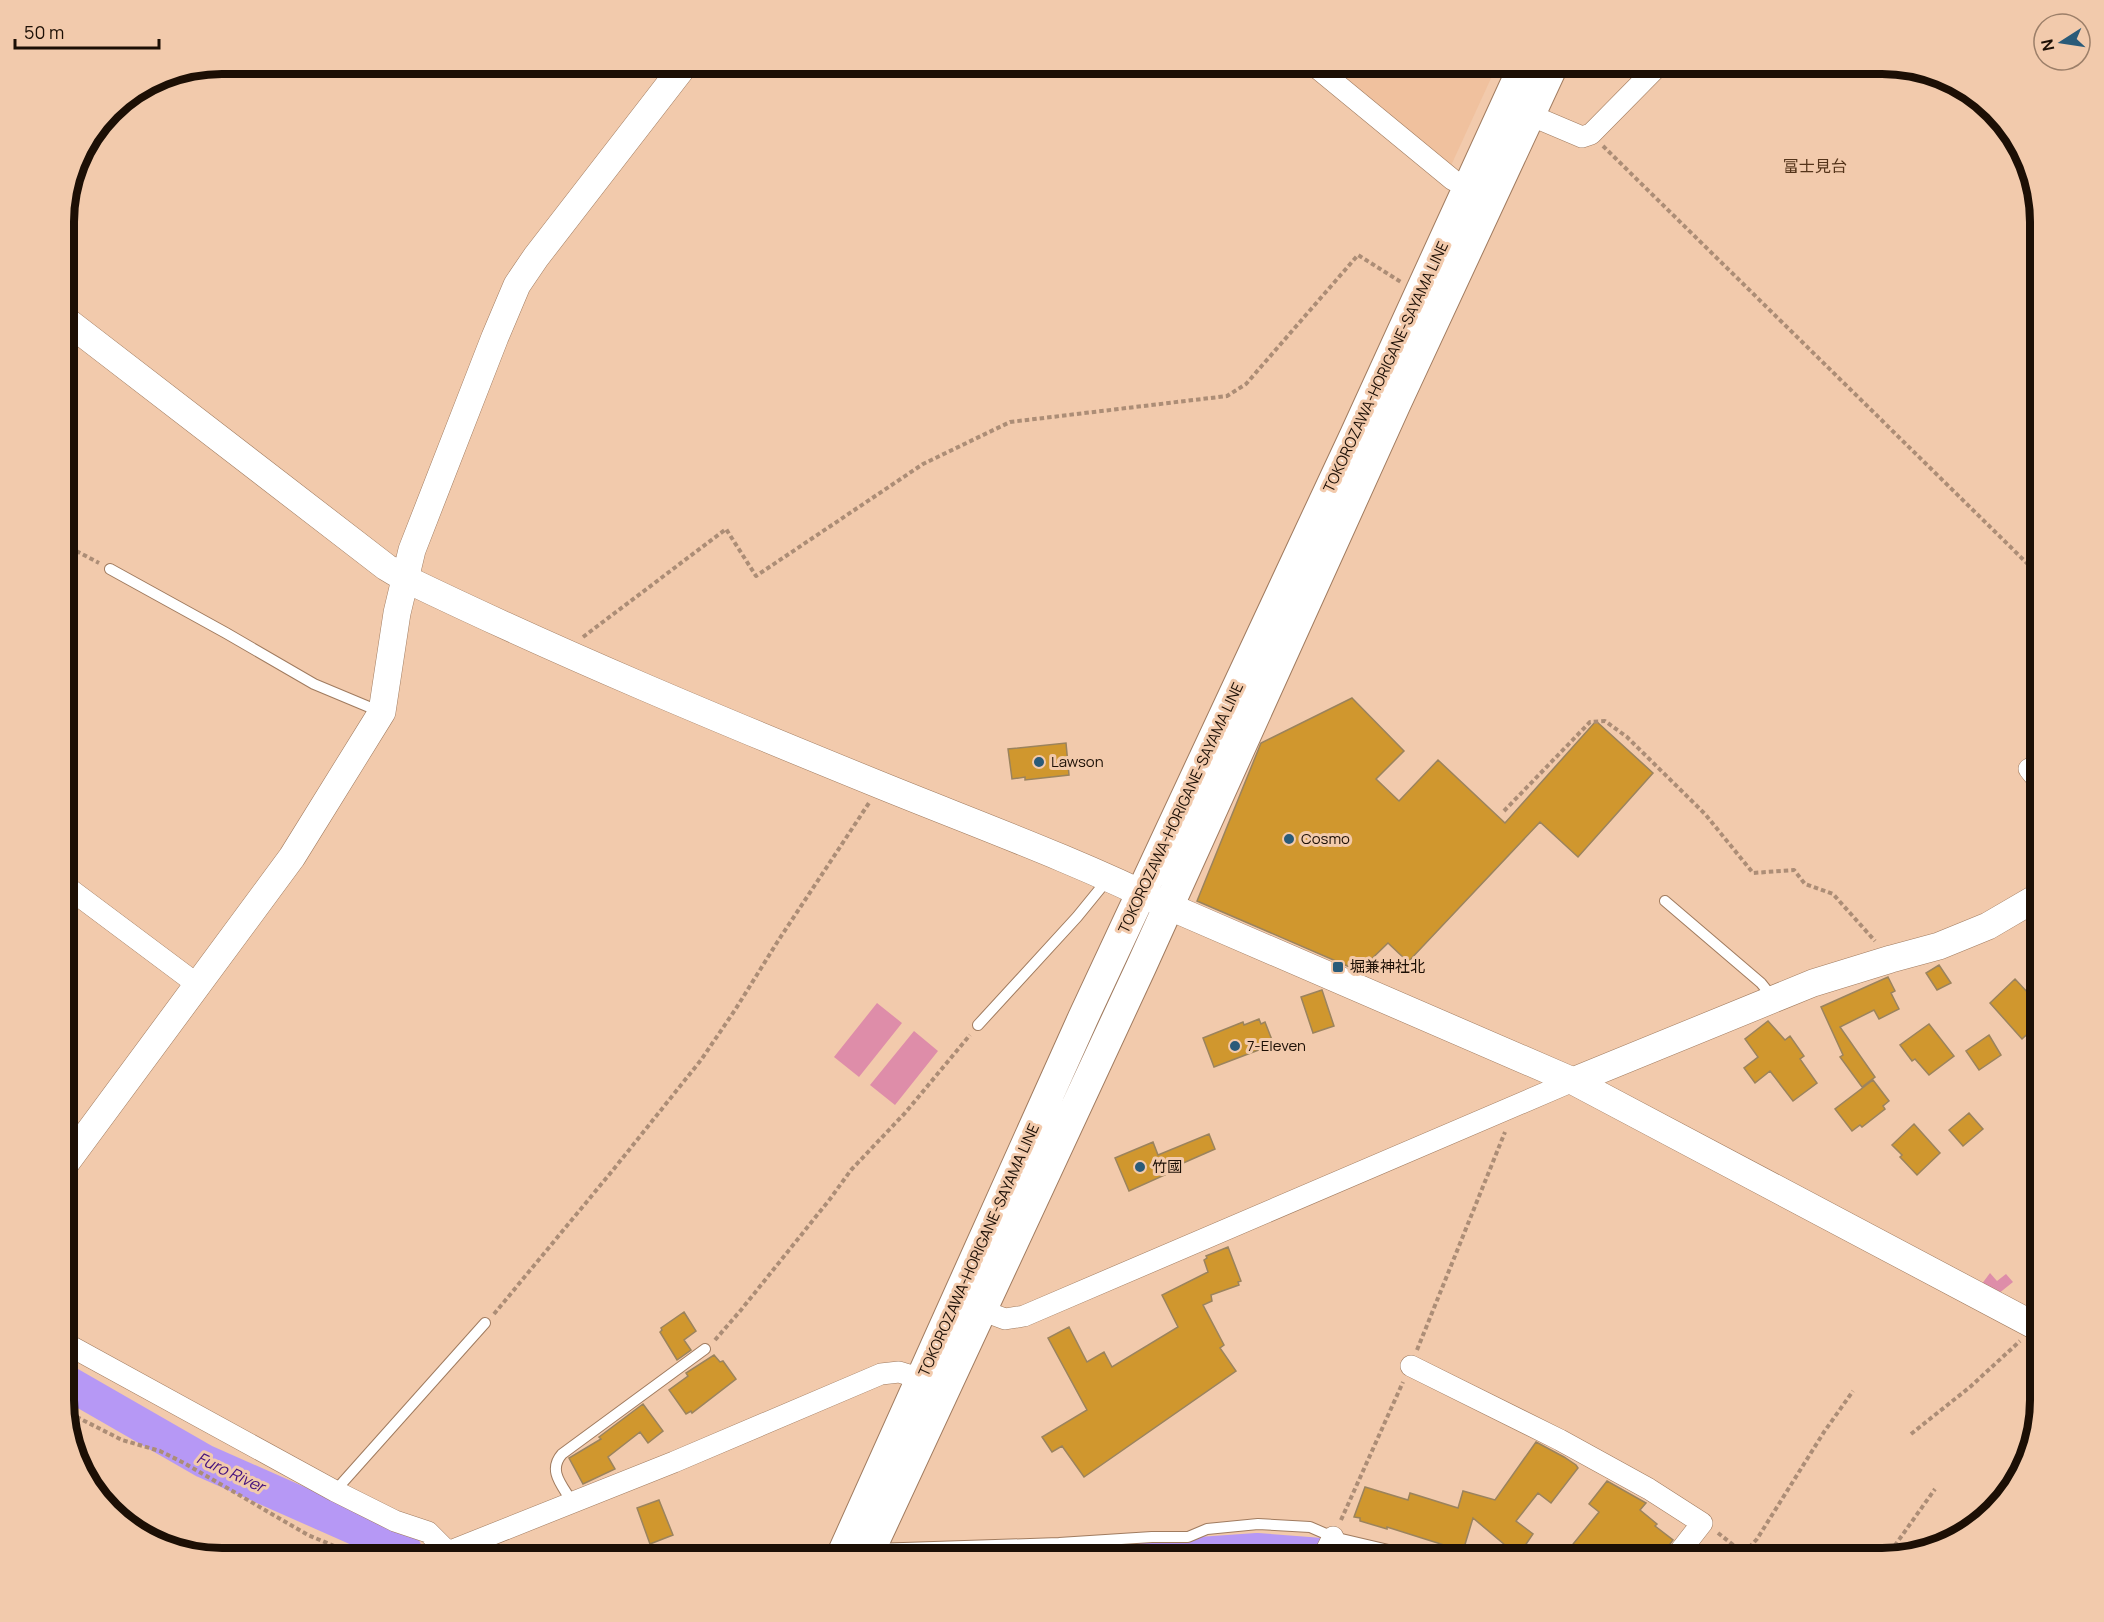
<svg xmlns="http://www.w3.org/2000/svg" width="2104" height="1622" font-family="Manrope,'Noto Sans JP',sans-serif">
<style>
.built{fill:#f0c19e}
.green{fill:#de8da9}
.lines{fill:none;stroke-linecap:round;stroke-linejoin:round}
.river{stroke:#b698f5;stroke-width:34}
.building{fill:#d0972e;stroke:#9b835d;stroke-width:1.5}
.service-casing{stroke:#a07b5f;stroke-width:12}
.minor-casing{stroke:#a07b5f;stroke-width:22}
.tertiary-casing{stroke:#a07b5f;stroke-width:28}
.secondary-casing{stroke:#a07b5f;stroke-width:32}
.path{stroke:#ac8d76;stroke-width:4;stroke-dasharray:4.5 3;stroke-linecap:butt}
.service{stroke:#fff;stroke-width:10}
.minor{stroke:#fff;stroke-width:21}
.tertiary{stroke:#fff;stroke-width:27}
.secondary{stroke:#fff;stroke-width:30}
.poi-dot{fill:#2a5b79;stroke:#f2caac;stroke-width:2}
.labels{text-anchor:middle;stroke-width:6;stroke-linejoin:round;paint-order:stroke}
.street-label{font-size:15px;fill:#1c0f05;stroke:#f2caac}
.poi-label{font-size:15px;fill:#1c0f05;stroke:#f2caac;text-anchor:start}
.neighbourhood-label{font-size:16px;fill:#54341a;stroke:#f2caac}
.water-label{font-size:16px;font-style:italic;fill:#44107d;stroke:#f2caac}
.rim{fill:none;stroke:#1c0f05;stroke-width:8}
</style>
<rect width="100%" height="100%" fill="#f2caac"/>
<path class="built" d="M1319,63h179l-49,107z"/>
<path class="green" d="M877,1003l25,20 -43,54 -25,-20z
M914,1031l24,20 -43,54 -25,-20z
M1990,1273l7,8 9,-7 7,8 -15,12 -17,-9z"/>
<g class="lines">
<path class="river" d="M63,1380l141,81 201,89
M1128,1559l129,-9 117,9"/>
</g>
<path class="building" d="M1352,698l52,53 -28,28 23,22 39,-41 67,63 91,-102 57,52 -75,84 -38,-35 -132,140 -20,-19 -29,28 -162,-70 64,-158z
M1066,743l3,32 -44,5v-3l-13,2 -4,-30z
M1939,965l12,18 -14,7 -11,-17z
M1888,977l7,14 -4,2 8,16 -20,10 -5,-9 -34,17 35,50 -13,10 -22,-30 3,-2 -22,-48z
M2015,979l16,17 -3,2 13,14v3l-9,8 3,4 -13,12 -32,-36z
M1322,990l12,36 -21,7 -12,-36z
M1259,1019l2,5 4,-2 7,18 -5,2 2,4 -55,21 -11,-29 40,-16 1,3z
M1768,1021l17,19 5,-4 14,20 -4,3 17,24 -24,18 -23,-30 -15,12 -11,-15 14,-11 -13,-18z
M1929,1024l25,32 -25,19 -14,-16 -3,2 -12,-16z
M1989,1035l12,20 -22,15 -13,-19z
M1873,1080l16,21 -6,5 2,3 -23,18 -2,-2 -8,6 -17,-22z
M1969,1113l14,16 -20,17 -14,-16z
M1914,1124l26,29 -23,22 -17,-18 2,-2 -10,-10z
M1209,1134l6,15 -50,22 2,3 -38,17 -14,-33 38,-16 5,13z
M1228,1247l13,34 -3,1 1,3 -28,10 1,6 -9,4 21,40 -4,3 16,23 -152,106 -22,-31 -10,6 -10,-15 45,-27 -39,-72 21,-11 18,35 17,-10 8,15 66,-40 -16,-32 46,-23 -4,-12 3,-2 -1,-2z
M684,1312l12,19 -12,9 7,10 -14,10 -17,-28 2,-2 -1,-2z
M714,1355l6,7 3,-1 13,18 -44,34 -1,-2 -5,3 -17,-24 19,-14 -2,-3z
M643,1404l20,27 -15,12 -8,-11 -32,25 7,12 -32,15 -14,-26 32,-19 -2,-2z
M1536,1442l28,15 12,8 2,3 -27,35 -13,-10 -22,28 17,13 -15,22 -45,-38 -10,33 -76,-24v2l-27,-8v-3l-6,-1 11,-30 43,13 2,-7 48,15 5,-17 32,9z
M1607,1481l39,22 -6,7 17,14 -2,2 18,14 -9,12 -2,7h-9l-11,-9 -5,9h-76l38,-47 -10,-8z
M659,1500l14,35 -23,9 -13,-36z"/>
<g class="lines">
<g class="service-casing">
<path id="service" d="M110,569l116,64 88,51 67,28
M1665,901l96,82 12,15
M978,1025l99,-108 31,-38
M335,1491l150,-168
M572,1502c-9,-16 -25,-31 -10,-48l143,-105
M873,1549l186,-6 93,-6h36l19,-8 51,-5 52,3 23,10 77,18 11,4"/>
</g>
<g class="minor-casing">
<path id="minor" d="M1311,63l142,117
M1530,115l52,22 9,-3 70,-71
M2029,769l12,15
M63,884l135,101
M981,1310l24,9 19,-3 549,-235
M63,1342l272,149 60,30 33,11 20,20 226,-90 207,-88 18,-2 23,7
M1411,1366l149,74 89,49 53,34 -28,36
M1322,1559l11,-22"/>
</g>
<g class="tertiary-casing">
<path id="tertiary" d="M63,318l323,249 20,12c155,75 314,141 474,206 96,39 195,75 288,121l405,175 468,248
M1573,1081l240,-98 78,-24 48,-13 49,-20 53,-31
M63,1167l229,-310 90,-145 15,-99 15,-63 83,-213 22,-52 19,-28 150,-194"/>
</g>
<g class="secondary-casing">
<path id="secondary" d="M840,1559l243,-541 272,-583 170,-372
M866,1559l275,-592 255,-564 158,-340"/>
</g>
<path class="path" d="M1603,146l438,431
M63,544l36,19
M583,637l143,-108 30,47 167,-112 87,-42 217,-26 19,-12 112,-129 43,27
M1504,811l86,-89 15,-1 22,16 78,77 48,59 41,-3 11,14 28,10 42,47
M494,1314l119,-144 88,-110 34,-50 43,-69 91,-138
M715,1340l26,-30 89,-111 21,-29 54,-57 65,-78
M1417,1350l88,-218
M63,1410l59,30 38,11 24,12 124,72 57,24
M1911,1434l59,-47 50,-46
M1341,1520l62,-138
M1718,1533l33,26
M1744,1553l13,-14 67,-107 29,-41
M1886,1558l49,-69"/>
<use href="#service" class="service"/>
<use href="#minor" class="minor"/>
<use href="#tertiary" class="tertiary"/>
<use href="#secondary" class="secondary"/>
</g>
<g class="poi-dot">
<circle cx="1039" cy="762" r="6"/>
<circle cx="1289" cy="839" r="6"/>
<rect x="1332" y="961" width="12" height="12" rx="3"/>
<circle cx="1235" cy="1046" r="6"/>
<circle cx="1140" cy="1167" r="6"/>
</g>
<g class="labels">
<g class="street-label">
<text transform="translate(1386 367) rotate(-65)" y="5">TOKOROZAWA-HORIGANE-SAYAMA LINE</text>
<text transform="translate(1181 808) rotate(-65)" y="5">TOKOROZAWA-HORIGANE-SAYAMA LINE</text>
<text transform="translate(979 1250) rotate(-66)" y="5">TOKOROZAWA-HORIGANE-SAYAMA LINE</text>
</g>
<g class="poi-label">
<text x="1051" y="767">Lawson</text>
<text x="1301" y="844">Cosmo</text>
<text x="1350" y="972">堀兼神社北</text>
<text x="1247" y="1051">7-Eleven</text>
<text x="1152" y="1172">竹國</text>
</g>
<g class="neighbourhood-label">
<text x="1815" y="172">富士見台</text>
</g>
<g class="water-label">
<text transform="translate(231 1472) rotate(25)" y="6">Furo River</text>
</g>
</g>
<path d="M0 0H2104V1622H0ZM222 74H1882A148 148 0 0 1 2030 222V1400A148 148 0 0 1 1882 1548H222A148 148 0 0 1 74 1400V222A148 148 0 0 1 222 74Z" fill="#f2caac" fill-rule="evenodd"/>
<path class="rim" d="M222 74H1882A148 148 0 0 1 2030 222V1400A148 148 0 0 1 1882 1548H222A148 148 0 0 1 74 1400V222A148 148 0 0 1 222 74Z"/>
<g transform="translate(2062 42) rotate(258)"><circle r="28" fill="#f2caac" stroke="#9c7f69" stroke-width="1.5"/>
<path d="M0-4.5L10 22L0 15L-10 22Z" fill="#2a5b79"/>
<text y="-9" font-size="16" font-weight="bold" text-anchor="middle" fill="#1c0f05">N</text>
</g>
<path d="M15 39v9h144v-9" fill="none" stroke="#1c0f05" stroke-width="3"/>
<text x="24" y="39" font-size="18" fill="#1c0f05" stroke="#f2caac" stroke-width="4.5" paint-order="stroke">50 m</text>
</svg>
